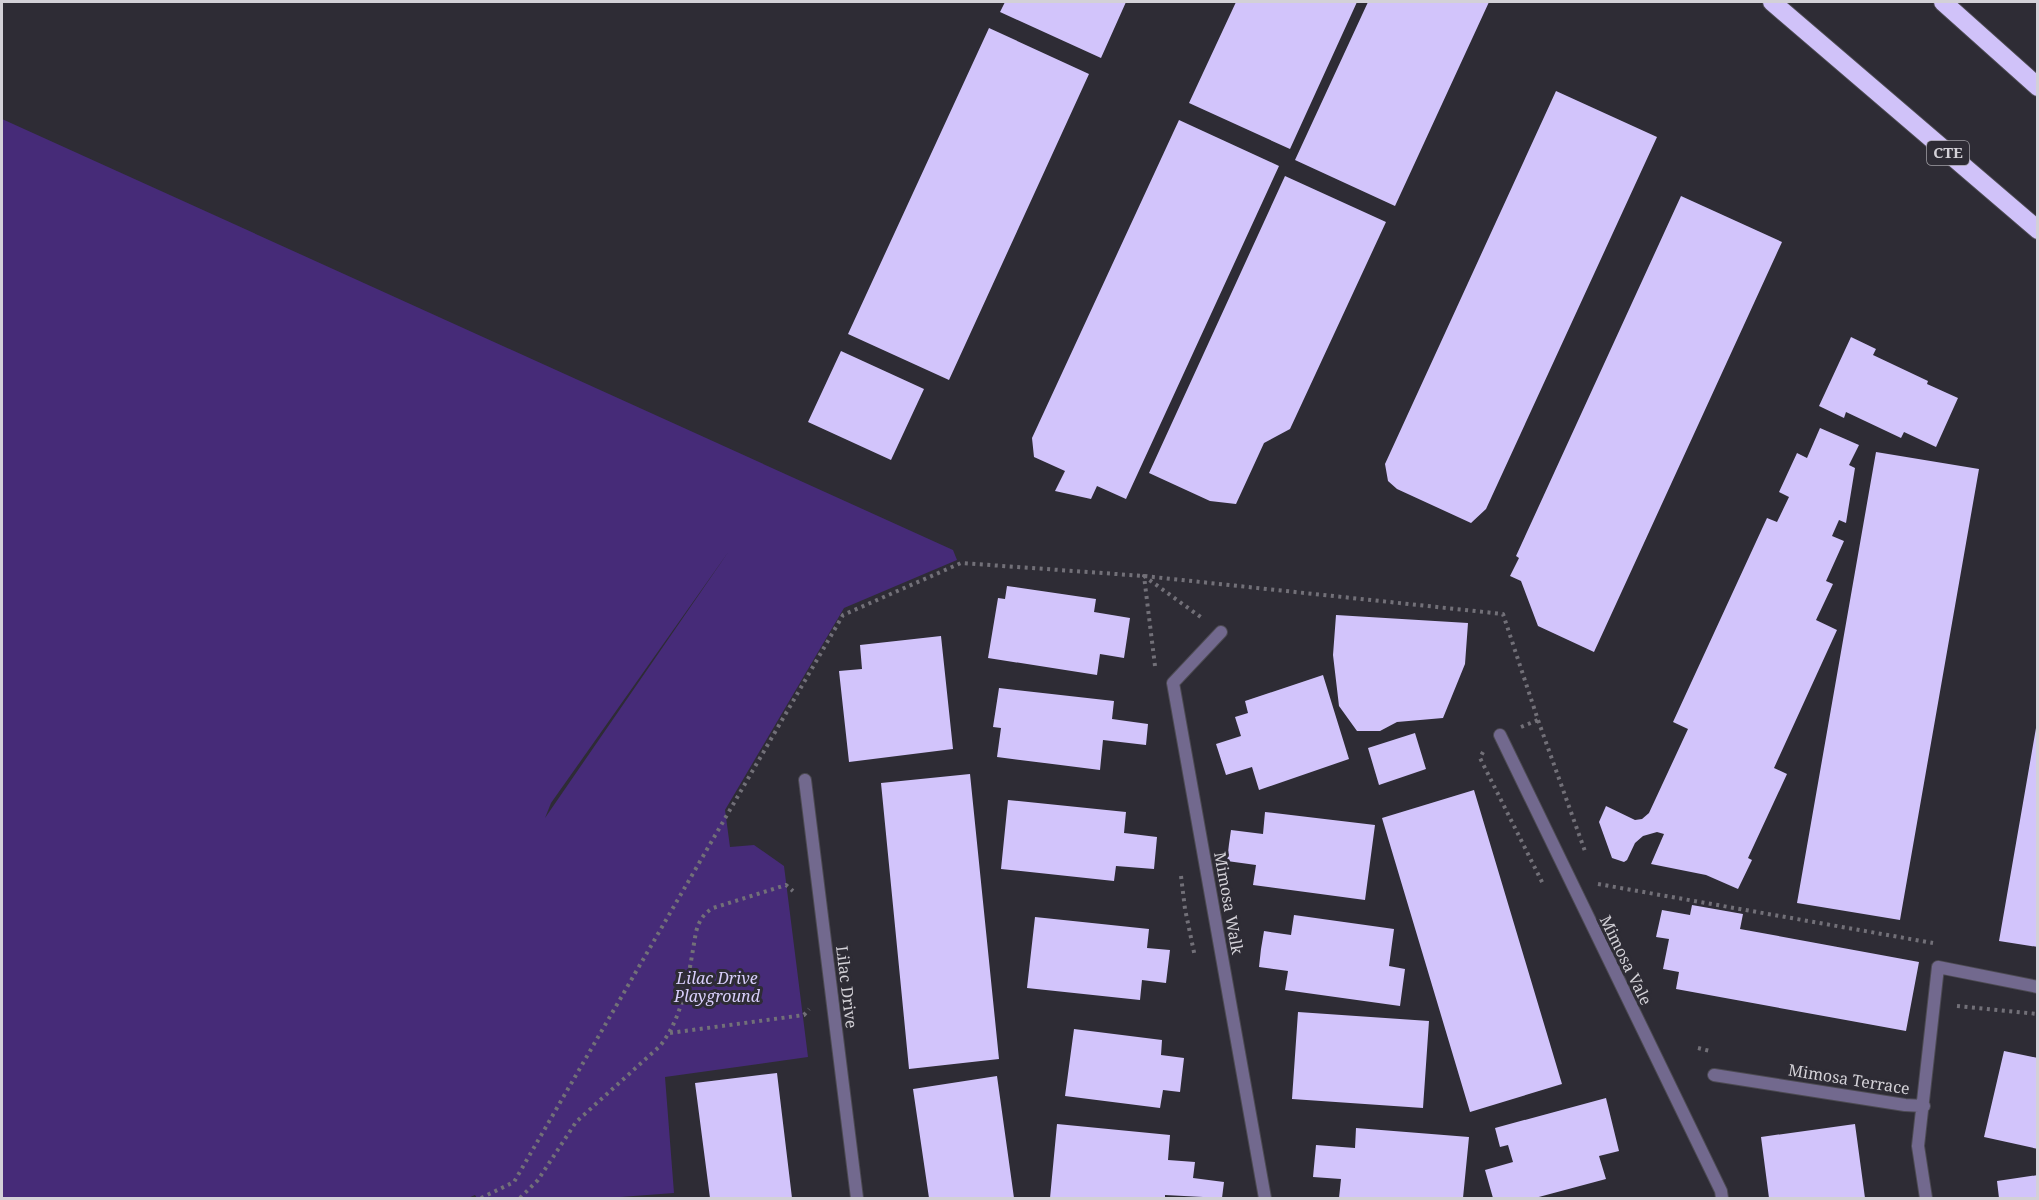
<svg xmlns="http://www.w3.org/2000/svg" width="2039" height="1200" font-family="'Noto Serif',serif">
<style>
.green{fill:#462b78;fill-rule:evenodd}
.building{fill:#d2c4fb}
.lines{fill:none;stroke-linecap:round;stroke-linejoin:round}
.street-casing{stroke:#4c4a52;stroke-width:14}
.highway-casing{stroke:#4c4a52;stroke-width:20}
.path{stroke:#727078;stroke-width:4;stroke-dasharray:3 4.5;stroke-linecap:butt}
.street{stroke:#72698e;stroke-width:12}
.highway{stroke:#d0c2f9;stroke-width:18}
.labels{text-anchor:middle;stroke-width:6;stroke-linejoin:round;paint-order:stroke}
.shield{fill:#2e2c35;stroke:#a2a0a6;stroke-width:1.5}
.shield-label{font-size:15px;font-weight:bold;fill:#d3d1d7}
.street-label{font-size:16px;fill:#d3d1d7;stroke:#2e2c35}
.park-label{font-size:16px;font-style:italic;fill:#d8cefb;stroke:#2e2c35}
</style>
<rect width="100%" height="100%" fill="#2e2c35"/>
<path class="green" d="M2,119l951,431 4,10 -113,48 -119,202 5,37 24,-2 30,21 24,191 -143,20 9,116 -67,5h-130l-2,-3 -7,3h-466zM729,551l-184,267 6,-15z"/>
<path class="building" d="M1005,2h121l-25,56 -101,-46z
M1236,2h121l-67,147 -101,-46z
M1368,2h121l-94,204 -100,-46z
M989,28l100,46 -140,306 -101,-46z
M1556,91l101,46 -171,372 -15,14 -74,-34 -9,-8 -3,-17z
M1179,120l100,46 -153,333 -29,-13 -6,13 -36,-8 10,-20 -31,-14 -2,-19z
M1285,176l101,46 -96,207 -26,14 -28,61 -26,-3 -61,-28z
M1681,196l101,46 -188,410 -56,-26 -17,-45 -11,-5 9,-18 -3,-2z
M1851,337l25,12 -3,6 55,26 -1,3 31,14 -22,49 -32,-15 -3,6 -55,-26 -2,6 -25,-12z
M841,351l83,38 -33,71 -83,-38z
M1820,428l39,17 -10,20 6,3 -9,55 -7,-3 -7,16 12,5 -18,40 7,3 -17,36 21,10 -63,138 13,6 -39,84 4,2 -14,29 -32,-14 -55,-11 13,-30 -7,-2 -14,4 -8,7 -8,17 -3,2 -12,-4 -13,-36 7,-16 29,14 7,-1 7,-6 39,-84 -15,-7 94,-204 10,4 12,-25 -10,-5 18,-39 10,5z
M1876,452l103,17 -79,451 -103,-17z
M1007,586l89,13 -2,13 36,6 -6,40 -24,-4 -3,21 -109,-17 10,-60 7,1z
M1336,615l132,8 -3,41 -22,54 -46,4 -17,9h-23l-18,-25 -6,-51z
M941,636l12,113 -104,13 -10,-91 23,-2 -2,-24z
M1323,675l26,84 -90,31 -7,-23 -26,8 -10,-31 25,-8 -6,-19 13,-4 -3,-12z
M999,688l115,13 -2,18 36,5 -2,21 -43,-5 -3,30 -103,-13 4,-29 -8,-1z
M2036,728h2v219l-39,-6z
M1415,733l11,36 -47,16 -11,-37z
M970,774l29,285 -90,10 -28,-286z
M1474,790l88,294 -92,28 -88,-294z
M1008,800l118,12 -2,21 33,4 -3,32 -38,-3 -2,15 -113,-12z
M1265,812l110,13 -10,75 -112,-15 3,-20 -29,-4 2,-17 2,-14 32,4z
M1692,905l51,9 -3,15 179,33 -13,69 -230,-42 3,-17 -16,-3 6,-30 -13,-2 6,-27 28,5z
M1294,915l100,14 -5,37 16,3 -5,37 -115,-16 3,-19 -29,-4 2,-18 3,-18 27,4z
M1035,917l114,12 -2,19 23,2 -4,33 -24,-3 -2,20 -113,-12z
M1298,1012l131,9 -6,87 -131,-9z
M1074,1029l88,11 -1,15 23,3 -4,34 -17,-2 -3,18 -95,-12z
M2004,1051l34,7v91l-54,-12z
M777,1073l15,125h-82l-15,-115z
M997,1076l17,122h-85l-16,-109z
M1606,1098l13,53 -20,5 7,23 -71,19h-42l-8,-28 28,-8 -5,-17 -8,2 -5,-19z
M1057,1124l113,11 -2,25 27,2 -2,16 31,4 -2,16 -57,-3v3h-115z
M1855,1124l10,74h-96l-8,-61z
M1356,1128l113,9 -6,61h-124l2,-19 -28,-2 3,-32 39,3z
M2038,1175v23h-39l-2,-17z"/>
<g class="lines">
<g class="street-casing">
<path id="street" d="M1221,632l-48,51 92,515
M1500,735l221,456 1,7
M805,780l52,418
M1714,1075l191,30 19,1
M1926,1198l-8,-52 20,-179 100,20"/>
</g>
<g class="highway-casing">
<path id="highway" d="M1772,2l266,228
M1943,2l95,85"/>
</g>
<path class="path" d="M1155,666l-11,-90 58,42
M1521,727l17,-7
M1483,752l-3,6 63,126
M1181,876l4,33 10,48
M1598,884l335,59
M1957,1006l81,8
M670,1033l134,-18 5,-6
M1698,1048l12,3
M481,1198l33,-16 329,-567 118,-52 183,13 359,38 35,106 48,134
M520,1198l18,-18 38,-58 84,-76c25,-32 29,-75 36,-114 3,-11 7,-18 17,-24l73,-23 7,6"/>
<use href="#street" class="street"/>
<use href="#highway" class="highway"/>
</g>
<g class="labels">
<rect class="shield" x="1927" y="141" width="42" height="24" rx="4.5"/>
<g class="shield-label">
<text x="1948" y="158">CTE</text>
</g>
<g class="street-label">
<text transform="translate(1229 903) rotate(80)" y="6">Mimosa Walk</text>
<text transform="translate(1626 960) rotate(64)" y="6">Mimosa Vale</text>
<text transform="translate(847 987) rotate(83)" y="6">Lilac Drive</text>
<text transform="translate(1849 1079) rotate(9)" y="6">Mimosa Terrace</text>
</g>
<g class="park-label">
<text x="717" y="984">Lilac Drive<tspan x="717" dy="18">Playground</tspan></text>
</g>
</g>
<rect width="2039" height="1200" fill="none" stroke="#d3d1d7" stroke-width="6"/>
</svg>
